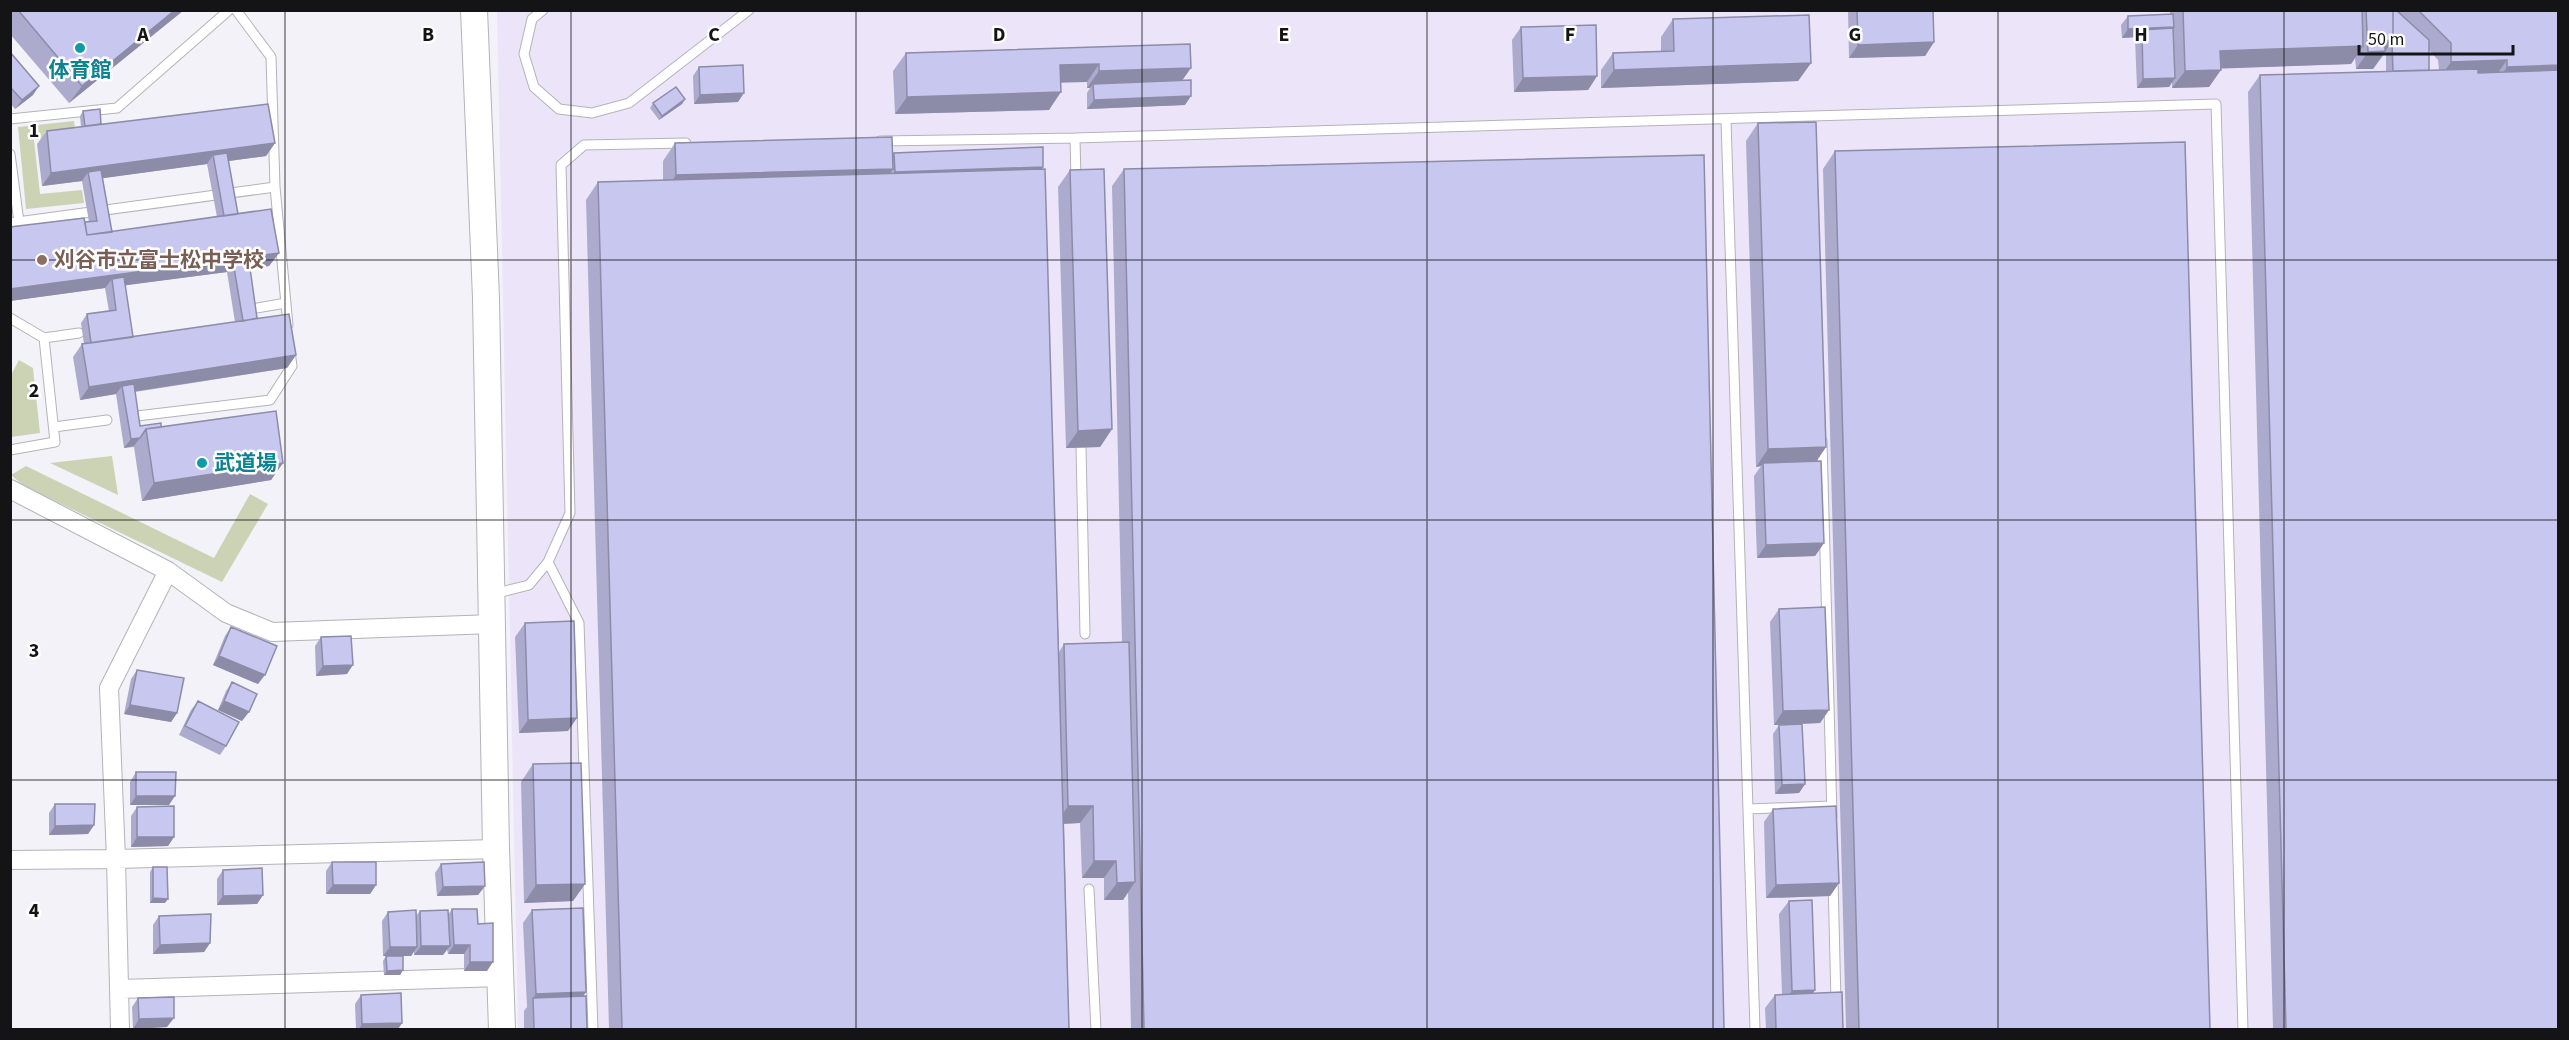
<svg xmlns="http://www.w3.org/2000/svg" width="2569" height="1040" font-family="'Source Sans 3','Noto Sans JP',sans-serif">
<style>
.industrial{fill:#ece5fa}
.green{fill:#ccd3b5}
.lines{fill:none;stroke-linecap:round;stroke-linejoin:round}
.lane-casing{stroke:#b3b3b9;stroke-width:11}
.street-casing{stroke:#b3b3b9;stroke-width:20}
.secondary-casing{stroke:#b3b3b9;stroke-width:28}
.lane{stroke:#fff;stroke-width:9}
.street{stroke:#fff;stroke-width:18}
.secondary{stroke:#fff;stroke-width:26}
.wall{fill:#acabce;fill-rule:evenodd}
.shaded-wall{fill:#8c8ba8}
.building{fill:#c8c7f0;stroke:#8c8ba8;stroke-width:1.5}
.grid{fill:none;stroke:#141416;stroke-width:1.5;stroke-opacity:0.55}
.culture-dot{fill:#0f9aa8;stroke:#fff;stroke-width:2}
.education-dot{fill:#8d6e63;stroke:#fff;stroke-width:2}
.labels{text-anchor:middle;stroke-width:5;stroke-linejoin:round;paint-order:stroke}
.culture-label{font-size:21px;font-weight:bold;fill:#0d838f;stroke:#fff}
.education-label{font-size:21px;font-weight:bold;fill:#785e54;stroke:#fff;text-anchor:start}
.grid-label{font-size:20px;text-anchor:middle;font-weight:bold;fill:#141416;stroke:#fff;stroke-width:5;stroke-linejoin:round;paint-order:stroke}
</style>
<rect width="100%" height="100%" fill="#f2f2f8"/>
<path class="industrial" d="M497,11h2061v1018h-2040z"/>
<path class="green" d="M74,121l2,15 -42,4 6,54 42,-4 2,13 -58,6 -8,-82z
M19,360l14,8 7,65 -29,4v-62z
M112,456l6,39 -68,-32z
M26,466l188,92 36,-64 18,10 -46,78 -198,-96 -13,-11z"/>
<g class="lines">
<g class="lane-casing">
<path id="lane" d="M236,10l35,47 4,130 13,138
M543,10l-11,9 -8,35 10,33 25,22 33,4 37,-10 120,-93
M10,119l107,-11 112,-98
M1726,120l29,910
M1075,138l1,42
M880,141l195,-3 1141,-34 27,926
M10,154l9,68
M10,223l265,-36
M251,309l35,-6
M10,318l34,20 11,104 -45,8
M44,338l35,-5
M137,416l133,-16 22,-34 -2,-15
M54,427l53,-7
M1822,441l10,376
M1081,447l4,187
M493,594l36,-9 19,-23
M1748,809l83,-3
M1833,879l3,124
M1089,889l7,141
M593,1030l-14,-407 -31,-61 22,-49 -9,-348 23,-20 102,-2"/>
</g>
<g class="street-casing">
<path id="street" d="M10,489l158,82 58,42 46,19 221,-8
M168,571l-59,117 7,171 380,-10
M10,860l106,-1 4,171
M121,989l380,-12"/>
</g>
<g class="secondary-casing">
<path id="secondary" d="M474,10l12,288 10,551 6,181"/>
</g>
<use href="#lane" class="lane"/>
<use href="#street" class="street"/>
<use href="#secondary" class="secondary"/>
</g>
<path class="wall" d="M10,10h174l-115,93 -59,-69z
M1848,10h85l1,32 -9,14 -76,2z
M2170,10h389v1019h-286l-25,-937 12,-17 126,-4v-19l-13,17h-17l-1,-11 -4,6 -130,4 -12,19 -37,1v-6l-3,5 -32,1 -2,-49 2,-2 -15,1 -1,-13 7,-9 42,-2zM2429,50l9,10 1,10h-10z
M1673,19l138,44 -13,18 -197,7v-18l12,-17 48,-2v-14z
M1521,27l76,49 -9,14 -74,2 -2,-52z
M1190,44l-8,36 3,25 -98,4v-16l3,-5h-3v-6h-26l-12,28 -154,4 -2,-43 13,-18z
M10,52l23,43 -18,14 -5,-6z
M699,67l39,35 -44,2 -1,-28z
M685,99l-3,5 -23,16 -9,-12 3,-5z
M83,111l18,13 174,19 -9,13 -38,5 10,53 41,39 -10,13 -19,2 7,50 39,37 -9,13 -152,24 5,34 21,1 122,36 -12,17 -129,21 -8,-54 -10,1 -8,-54 -36,6 -7,-43 9,-13h2l-3,-21 6,-9 22,-3 -4,-23 -95,13v-74l79,-5 -7,-41 -40,5 -5,-42 10,-13 34,-4 -1,-11zM207,164l10,53 -105,15 -10,-54zM227,272l8,50 -102,15 -8,-52z
M1758,123l68,324 -10,14 8,82 -9,13 -58,2 -3,-82 7,-10 -5,1 -10,-326z
M675,143l217,12 2,-2 147,17 18,482 5,-8 58,-2 -10,-456 12,-17 600,860h-593l-3,-137 -5,8h-19v-22h-22l-2,-55 -16,1 5,205h-460l-23,-829 12,-18 65,-2v-19z
M1835,151l375,878h-364l-23,-860z
M1070,170l42,259 -12,18 -34,1 -8,-261z
M1779,609l50,101 -9,13 -46,2 -4,-103z
M525,623l43,108 -49,2 -4,-96z
M231,627l27,57 -45,-19 12,-29z
M321,637l26,37 -31,2 -1,-30z
M137,670l40,43 -6,9 -47,-8 7,-35z
M232,682l10,39 -24,-11 8,-19z
M198,701l28,45 -6,9 -41,-20 12,-25z
M1779,725l26,59 -6,9 -24,1 -2,-60z
M533,764l52,120 -12,17 -49,2 -3,-121z
M136,772l33,33h-39v-23z
M55,804l39,21 -6,9 -39,1v-22z
M137,807l37,30 -6,9 -37,1v-31z
M1773,809l66,74 -9,13 -64,2 -2,-76z
M332,862l44,23 -6,9h-44v-23z
M441,864l44,22 -7,9 -41,1 -2,-23z
M153,867l12,36h-15v-31z
M223,870l40,25 -6,9 -40,1v-26z
M1789,901l24,92 30,36h-77l-1,-21 10,-13 7,-1 -3,-80z
M452,909l26,15 9,47h-23v-17h-16l-1,-5 -4,6h-29v-4l-3,5h-13l5,14 -3,5h-16l-1,-14 3,-5h-3l-1,-35 6,-9 28,4 4,-5 28,4z
M532,910l54,82 -3,4 4,33h-63v-18l3,-4 -4,-84z
M159,916l51,27 -6,9 -51,2v-29z
M361,995l41,28 -4,6h-42l-1,-25z
M138,998l29,29 -34,2 -1,-22z"/>
<path class="shaded-wall" d="M175,10h9l-115,93 13,-17z
M2174,27l-6,9 -26,-6 -5,7 -15,1 6,-9z
M2393,40l-20,29h-17l12,-17 17,-11z
M1934,42l-9,14 -76,2 9,-13z
M2363,46l-12,18 -143,5 12,-18z
M2507,60l-12,17 -56,2 12,-17z
M1811,63l-13,18 -197,7 13,-18z
M1099,64l-12,18 -39,1 12,-18z
M2559,65v17l-64,2 12,-17z
M1191,68l-12,17 -86,-1 -3,4h-3l12,-17z
M2221,70l-12,17 -37,1 13,-17z
M1597,76l-9,14 -74,2 9,-14z
M2175,78l-6,9 -32,1 6,-9z
M39,86l-6,9 -18,14 7,-9z
M1061,92l-12,18 -154,4 12,-17z
M744,93l-6,9 -44,2 6,-9z
M1191,96l-6,9 -98,4 7,-9z
M685,99l-3,5 -23,16 3,-4z
M275,143l-9,13 -51,7 -2,-8 -6,9 -117,16 -2,-8 -6,9 -40,5 9,-13z
M1043,167l-9,13 -148,5 9,-13z
M893,169l-12,17 -217,7 12,-18z
M279,253l-10,13 -34,5 -2,-9 -6,10 -114,15 -1,-8 -7,9 -95,13v-12z
M296,355l-9,13 -163,25 -2,-7 -6,8 -36,6 9,-13z
M1112,429l-12,18 -34,1 12,-17z
M140,438l-6,8 -10,2 7,-9z
M1826,447l-12,18 -51,-2 -2,3 -5,1 12,-18z
M283,463l-12,17 -129,21 12,-18z
M1824,543l-9,13 -58,2 9,-13z
M219,656l46,19 -7,9 -45,-19z
M353,665l-6,9 -31,2 7,-10z
M224,701l25,11 -7,9 -24,-11z
M130,705l47,8 -6,9 -47,-8z
M1829,710l-9,13 -46,2 9,-14z
M577,718l-9,13 -49,2 9,-13z
M1805,784l-6,9 -24,1 7,-9z
M136,796h39l-6,9h-39z
M1068,806h25l-13,17 -24,1z
M94,825l-6,9 -39,1 6,-9z
M137,837h37l-6,9 -37,1z
M1094,861h22l-12,17h-22z
M1135,882l-12,18h-19l13,-17z
M1839,883l-9,13 -64,2 10,-13z
M585,884l-12,17 -49,2 12,-18z
M333,885h43l-6,9h-44z
M485,886l-7,9 -41,1 6,-9z
M263,895l-6,9 -40,1 6,-9z
M153,898l15,1 -3,4h-15z
M210,943l-6,9 -51,2 7,-9z
M454,945h16l-6,9h-16z
M421,946h29l-7,9h-29z
M390,947h27l-6,9h-28z
M470,962h23l-6,9h-23z
M403,970l-3,5h-16l3,-4z
M1815,990l-9,14 -24,1 10,-14z
M586,992l-9,13 -44,-7 3,-4z
M174,1018l-7,9 -34,2 6,-10z
M402,1023l-4,6h-39l3,-5z"/>
<path class="building" d="M18,10h157l-93,76z
M1857,10h76l1,32 -76,3z
M2183,10h179l1,36 -143,5 1,19 -36,1z
M2366,10h27v30l-8,1v10l-17,1z
M2418,10h141v55l-52,2v-7l-56,2v-19z
M2393,11h4l32,29v30l-36,1 -1,-28 1,-3z
M2173,14l1,13 -46,2v-13z
M1809,15l2,48 -197,7 -1,-17 61,-2 -1,-32z
M1596,25l1,51 -74,2 -2,-51z
M2173,28l2,50 -32,1 -1,-49z
M1190,44l1,24 -92,3v-7l-39,1 1,27 -154,5 -1,-44z
M10,52l29,34 -17,14 -12,-13z
M743,65l1,28 -44,2 -1,-28z
M2478,69v4l81,-3v959h-273l-26,-954z
M1191,80v16l-97,4 -1,-16z
M676,87l9,12 -23,17 -9,-13z
M268,104l7,39 -224,30 -4,-42z
M100,109l1,15 -16,2 -2,-15z
M1816,122l10,325 -58,2 -10,-326z
M892,137l1,32 -217,6 -1,-32z
M2185,142l25,887h-351l-24,-878z
M1043,147v20l-148,5 -1,-19z
M227,153l11,61 -14,2 -11,-61z
M1704,155l20,874h-580l-20,-860z
M1045,169l24,860h-447l-24,-847z
M1104,169l8,260 -34,2 -8,-261z
M101,170l11,62 -25,3 -2,-13 12,-1 -9,-49z
M271,209l8,44 -269,36v-62l74,-9 3,17z
M249,261l8,57 -14,3 -10,-59z
M124,277l9,60 -42,6 -4,-29 29,-4 -4,-31z
M289,314l7,41 -207,32 -7,-43z
M134,384l6,42 21,-3v4l-15,2 -6,9 -9,1 -9,-53z
M276,411l7,52 -129,20 -8,-54z
M1821,461l3,82 -58,2 -3,-82z
M1825,607l4,103 -46,1 -4,-102z
M574,621l3,97 -49,2 -3,-97z
M231,627l46,19 -12,29 -46,-19z
M351,636l2,29 -30,1 -2,-29z
M1129,642l6,240 -18,1 -1,-22h-22l-1,-55h-25l-4,-162z
M137,670l47,8 -7,35 -47,-8z
M232,682l25,12 -8,18 -25,-11z
M198,701l41,21 -13,24 -41,-20z
M1802,724l3,60 -23,1 -3,-60z
M581,763l4,121 -49,1 -3,-121z
M136,772h40l-1,24h-39z
M55,804h40l-1,21 -39,1z
M174,806v31h-37v-30z
M1836,806l3,77 -63,2 -3,-76z
M332,862h44v23h-43z
M484,862l1,24 -42,1 -2,-23z
M153,867h14l1,32 -15,-1z
M262,868l1,27 -40,1v-26z
M1812,900l3,90 -23,1 -3,-90z
M583,908l3,84 -50,2 -4,-84z
M452,909h25l1,15 15,-1v39h-23v-17h-16z
M416,910l1,37h-27l-2,-35z
M448,910l2,36h-29l-1,-35z
M211,914l-1,29 -50,2 -1,-29z
M386,956h17v14l-16,1z
M1842,992l1,37h-67l-1,-34z
M401,993l1,30 -40,1 -1,-29z
M586,996l1,33h-53l-1,-31z
M174,997v21l-35,1 -1,-21z"/>
<path class="grid" d="M285,10v1020M571,10v1020M856,10v1020M1142,10v1020M1427,10v1020M1713,10v1020M1998,10v1020M2284,10v1020M10,260h2548M10,520h2548M10,780h2548"/>
<g class="culture-dot">
<circle cx="80" cy="48" r="6"/>
<circle cx="202" cy="463" r="6"/>
</g>
<circle class="education-dot" cx="42" cy="260" r="6"/>
<g class="labels">
<g class="culture-label">
<text x="80" y="77">体育館</text>
<text x="214" y="470" text-anchor="start">武道場</text>
</g>
<g class="education-label">
<text x="54" y="267">刈谷市立富士松中学校</text>
</g>
</g>
<g class="grid-label">
<text x="143" y="41">A</text>
<text x="428" y="41">B</text>
<text x="714" y="41">C</text>
<text x="999" y="41">D</text>
<text x="1284" y="41">E</text>
<text x="1570" y="41">F</text>
<text x="1855" y="41">G</text>
<text x="2141" y="41">H</text>
<text x="34" y="137">1</text>
<text x="34" y="397">2</text>
<text x="34" y="657">3</text>
<text x="34" y="917">4</text>
</g>
<rect width="2569" height="1040" fill="none" stroke="#141416" stroke-width="24"/>
<path d="M2359 45v9h154v-9" fill="none" stroke="#141416" stroke-width="3"/>
<text x="2368" y="45" font-size="18" fill="#141416" stroke="#ffffff" stroke-width="4.5" paint-order="stroke">50 m</text>
</svg>
